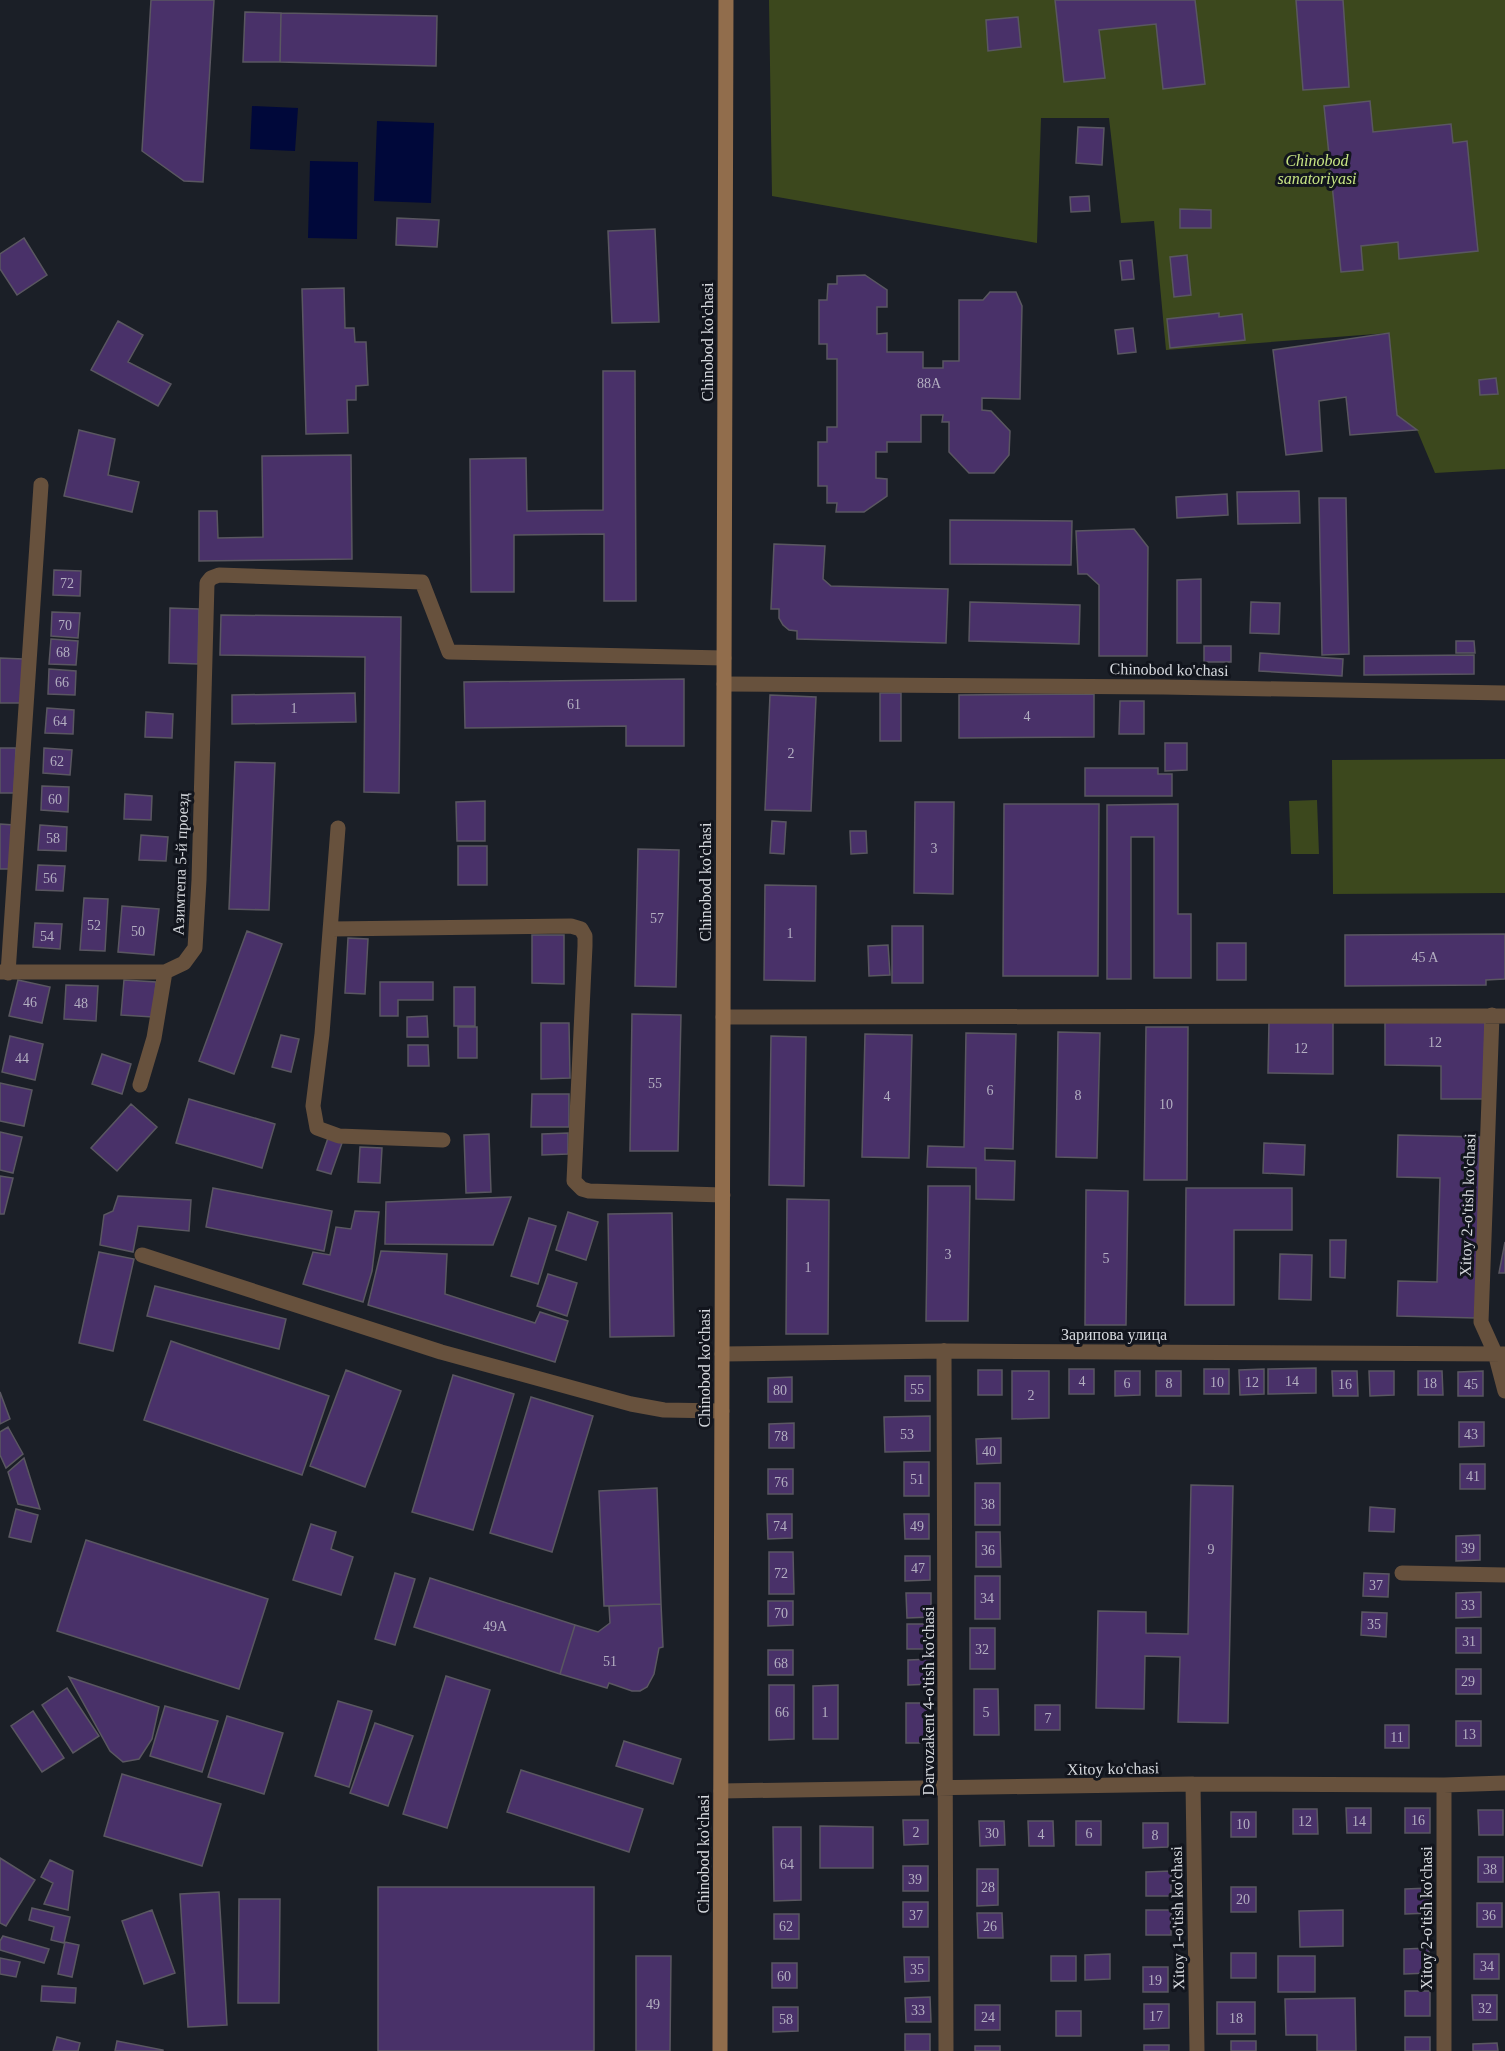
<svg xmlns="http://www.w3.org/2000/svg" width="1505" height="2051" font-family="'Times New Roman',serif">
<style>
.green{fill:#3c481d}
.water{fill:#00083a}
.building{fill:#493169;stroke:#5a5761;stroke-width:1.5}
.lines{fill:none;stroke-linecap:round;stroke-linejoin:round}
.minor{stroke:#67513d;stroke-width:15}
.secondary{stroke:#916d4c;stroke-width:15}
.labels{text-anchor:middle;stroke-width:6;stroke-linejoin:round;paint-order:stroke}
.number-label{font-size:14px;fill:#b3afc1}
.park-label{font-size:16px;font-style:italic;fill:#c7e483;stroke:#12151d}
.street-label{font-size:16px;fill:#d6d9de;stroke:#12151d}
</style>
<rect width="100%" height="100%" fill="#1b1f27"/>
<path class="green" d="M769,0h736v469l-70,4 -18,-43 -20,-15 -8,-82 -223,17 -12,-129 -33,2 -12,-105h-68l-4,125 -265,-47z
M1505,759v134l-172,1 -1,-134z
M1317,800l2,54h-28l-2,-53z"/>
<path class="water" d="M252,106l46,2 -3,43 -45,-2z
M377,121l57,2 -3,80 -57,-2z
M310,161l48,1 -1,77 -49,-1z"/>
<path class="building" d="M151,0h63l-11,182 -19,-1 -42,-30z
M1055,0h140l10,84 -42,5 -7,-65 -57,6 6,48 -41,4z
M1296,0h47l6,87 -46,3z
M245,12l36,1 -1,49h-37z
M281,13l156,3 -1,50 -156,-4z
M1018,17l3,30 -33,4 -2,-31z
M1370,101l3,31 78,-8 2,19 14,-2 11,110 -79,8 -1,-17 -37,4 2,24 -22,2 -17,-166z
M1078,127l26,1 -2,37 -26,-2z
M1089,196l1,15 -19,1 -1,-15z
M1180,209l31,1v18h-31z
M397,218l42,2 -2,27 -41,-2z
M655,229l4,93 -47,1 -4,-92z
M24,238l23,37 -30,20 -17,-26v-15z
M1187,255l4,40 -17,2 -4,-40z
M1132,260l2,19 -12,1 -2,-19z
M865,275l22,15v17h-10v27l10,-1v19h36v16h20v-7h16v-61h24l7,-8h26l6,14 -2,93 -38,-1v12l9,1 19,20 -1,24 -15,18h-25l-20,-21v-30h-7l1,-7h-22v27h-34v10h-11v26l11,1v17l-23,16h-28l1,-9h-10v-17h-9v-44h9v-15h10v-68h-10v-15h-8v-44h8l1,-16h9v-8z
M344,288l1,40h9l1,14h11l2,43 -12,1v14h-9l1,33 -42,1 -4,-145z
M1219,313v4l23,-3 3,26 -75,8 -3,-29z
M118,321l25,14 -15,27 43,22 -13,22 -67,-36z
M1133,328l3,24 -18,2 -3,-24z
M1389,333l8,82 20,15 -67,5 -4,-38 -27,4 3,50 -36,4 -13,-105z
M603,371h32l1,230h-32v-67l-90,1v57h-43l-1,-133 56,-1 1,53 76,-1z
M1496,378l2,16 -18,1 -1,-15z
M79,430l36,9 -7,36 31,7 -7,30 -68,-16z
M351,455l1,104 -153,2v-50h18l1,27 45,-1 -1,-81z
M1299,491l1,32 -62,1 -1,-32z
M1227,494l1,21 -51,3 -1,-21z
M1319,498h27l3,156 -27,1z
M950,520l122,1 -1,44 -121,-1z
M1134,529l14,18 -1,109h-48v-71l-12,-11h-9l-2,-43z
M774,544l51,2 -2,33 8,7 117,3 -2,54 -149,-4v-8l-8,-1 -6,-5 -4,-7v-9h-8z
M54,570l27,1 -1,25 -27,-1z
M1201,579v64h-24v-63z
M970,602l110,3 -1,39 -110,-3z
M1251,602l29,1 -1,31 -29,-1z
M170,608l29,1 -1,55 -29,-1z
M52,612l28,1 -2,25 -27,-2z
M221,615l180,2 -2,176 -35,-1 1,-135 -145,-2z
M51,639l27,2 -2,24 -27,-1z
M1456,641h18l1,12h-19z
M1204,646h27v16h-27z
M1260,653l83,6 -1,17 -83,-5z
M1474,655v19l-110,1v-19z
M0,658l23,1 -2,44h-21z
M49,669l27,2 -1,24 -27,-1z
M684,679v67h-58v-20l-161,2 -1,-46z
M355,693l1,29 -124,2v-29z
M880,693h21v48h-21z
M1094,694v43l-135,1v-43z
M770,695l46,2 -5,114 -46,-1z
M1120,701h24v33h-25z
M47,708l27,2 -1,24 -28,-1z
M146,712l27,2 -1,24 -27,-1z
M1165,743h22v27l-22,1z
M0,748h16l-2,45h-14z
M44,748l28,2 -2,25 -27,-2z
M235,762l40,1 -6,147 -40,-1z
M1085,768h73v6h14v22h-87z
M42,786l27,1 -1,25 -27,-2z
M125,794l27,2 -1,24 -27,-1z
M485,801v40h-28l-1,-39z
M915,802h39l-1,92 -39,-1z
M1004,804h95l-1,172h-95z
M1178,804v110h13v64h-37v-141h-23v142h-24v-174z
M772,821l14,1 -2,32 -14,-1z
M0,824l14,1 -2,44h-12z
M40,825l27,2 -1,24 -28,-1z
M850,831h16l1,22 -16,1z
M141,835l27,2 -2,24 -27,-1z
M458,846h29v39h-29z
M638,849l41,1 -3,137 -41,-1z
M38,865l27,1 -2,25 -27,-1z
M765,885l51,1 -1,95 -51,-1z
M84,898l24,1 -3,52 -25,-1z
M122,906l37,3 -5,46 -36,-3z
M35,923l27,1 -2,25 -27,-2z
M892,926h31v57h-31z
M247,931l35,13 -48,130 -35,-13z
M1505,934v45l-19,1v5l-141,1v-51z
M532,935h32v49l-32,-1z
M348,938l20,1 -3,55 -20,-1z
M1217,943h29v37h-29z
M888,945l2,30 -21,1 -1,-30z
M18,980l32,7 -8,36 -33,-7z
M124,980l32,2 -3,35 -32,-2z
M380,982h53v18h-35v16h-18z
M66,985l32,1 -2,35 -32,-2z
M454,987h21v39h-21z
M632,1014l49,1 -3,136h-48z
M427,1016l1,21h-21v-20z
M1385,1018l100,1 -1,80h-43v-33l-56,-1z
M1269,1021l64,1v52l-65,-1z
M541,1023h28l1,55 -29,1z
M458,1027h19v31h-19z
M1146,1027h42l-1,153h-43z
M1058,1032l42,1 -3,125 -41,-1z
M966,1033l50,1 -3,115 -28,-1v12l30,1 -1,39 -38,-1v-31l-49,-1 1,-21 36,1z
M865,1034l47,1 -3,123 -47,-1z
M281,1035l18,4 -8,33 -19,-5z
M10,1036l33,8 -8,36 -33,-8z
M771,1036l35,1 -2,149 -35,-1z
M408,1045h20l1,21h-21z
M102,1054l29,10 -9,30 -30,-10z
M0,1083l32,7 -8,36 -24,-5z
M532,1094h37v33h-38z
M189,1099l86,25 -13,44 -86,-25z
M131,1104l26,23 -40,44 -26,-23z
M0,1132l22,5 -9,36 -13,-3z
M568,1133v21l-26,1v-21z
M489,1134l2,58 -25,1 -2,-58z
M1398,1135l82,2 -4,181 -79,-2 1,-35 39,1 3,-104 -43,-1z
M328,1138l14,5 -11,31 -14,-4z
M1264,1143l41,2 -1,30 -41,-2z
M360,1147l22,1 -2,35 -22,-1z
M0,1176l13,2 -9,36h-4z
M928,1186h42l-2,135h-42z
M213,1188l119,23 -8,40 -118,-24z
M1186,1188h106v42h-58v75h-49z
M1086,1190l42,1 -2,134h-41z
M118,1196l73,4 -2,31 -51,-5 -5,26 -33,-7 4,-30 9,-4z
M511,1197l-18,48 -108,-1 1,-42z
M787,1199l42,1 -1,134h-42z
M355,1211l24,1 -7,59 -9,31 -60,-18 10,-32 17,3 6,-28 15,2z
M568,1212l30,10 -12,38 -30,-10z
M672,1213l2,123 -64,1 -2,-123z
M529,1218l27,8 -18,58 -27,-8z
M1330,1240h16l-1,38 -15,-1z
M1505,1242v31h-6z
M381,1251l66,3 -2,40 90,29 5,-11 28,9 -13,41 -187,-57z
M99,1252l35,7 -21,92 -34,-8z
M1280,1254l32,1 -1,45 -32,-1z
M548,1274l29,9 -10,33 -30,-10z
M155,1286l131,33 -7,30 -132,-33z
M171,1341l158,55 -27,79 -158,-55z
M1316,1368v25l-48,1v-25z
M1069,1369h25v25h-25z
M1204,1369h25v25h-25z
M1264,1369v25l-24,1 -1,-25z
M346,1370l55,21 -36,96 -55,-21z
M978,1370h24v25h-24z
M1012,1371h37v47l-37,1z
M1115,1371h25v24l-25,1z
M1156,1371h25v25h-25z
M1332,1371h25l1,25h-25z
M1369,1371h25v24l-24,1z
M1418,1371h24l1,24h-25z
M1483,1371v25h-25v-24z
M453,1375l61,19 -41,136 -61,-18z
M905,1376h25v25h-25z
M792,1377v25h-24v-24z
M0,1392l10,27 -10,5z
M531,1397l62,19 -41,136 -62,-19z
M930,1416v35l-45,1 -1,-35z
M1459,1422h25v24l-25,1z
M794,1423v25h-25v-24z
M8,1427l15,27 -17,14 -6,-13v-23z
M1001,1438v25l-24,1 -1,-25z
M24,1458l16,51 -22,-5 -10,-32z
M904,1462h25v34h-25z
M1460,1464h25v25h-25z
M768,1469h25v25h-25z
M975,1483h25v42h-25z
M1191,1485l42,1 -5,237 -50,-1 2,-65 -35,-1 -1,53 -48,-1 2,-97 48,1v21l42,1z
M657,1488l4,116 -57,2 -5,-115z
M1370,1507l25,2 -1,23 -25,-1z
M16,1509l22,6 -7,27 -22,-5z
M767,1514h25v24l-24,1z
M904,1514h25v25h-24z
M311,1524l25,8 -5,17 22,8 -12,38 -48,-15z
M976,1532h24l1,35h-25z
M1480,1535v25l-24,1v-25z
M86,1540l182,59 -29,90 -182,-58z
M769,1552h24l1,42h-25z
M905,1556h25v24l-25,1z
M395,1573l20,6 -20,66 -20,-6z
M1364,1573l25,1 -1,23 -25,-1z
M975,1576h25v43h-25z
M430,1578l145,47 -15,49 -146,-47z
M1481,1592v25l-25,1v-25z
M906,1593h25v24l-24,1z
M768,1601h25v24l-25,1z
M661,1604l2,43 -4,1 -5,26 -7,13 -7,4h-8l-23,-8 -2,5 -47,-14 15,-49 23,7 12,-9 -1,-17z
M1362,1612l25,1 -1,24 -25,-2z
M907,1624h25v25h-25z
M970,1628h25v41h-25z
M1456,1628h25v25h-25z
M768,1650h25v25h-25z
M933,1659v25l-25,1v-25z
M1456,1669h25v25h-25z
M446,1676l44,14 -43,138 -44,-14z
M69,1677l90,30 -7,32 -13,20 -16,3 -13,-11z
M769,1685h25v54l-25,1z
M838,1685v54h-25v-53z
M67,1688l32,48 -26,17 -31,-48z
M974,1689h24l1,46h-25z
M338,1701l34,10 -23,76 -34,-11z
M906,1703h25v40h-25z
M1035,1705h25v25h-25z
M165,1706l53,15 -16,51 -52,-16z
M33,1711l31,47 -22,14 -31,-46z
M227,1716l56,17 -19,61 -56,-17z
M1456,1721h25v25h-25z
M375,1723l38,13 -25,70 -38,-13z
M1385,1725h24v23h-24z
M624,1741l57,18 -8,25 -57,-18z
M521,1770l122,39 -14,43 -122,-40z
M122,1774l99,30 -19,62 -98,-30z
M1346,1808h25v25h-24z
M1405,1808h25v25h-25z
M1293,1809h24l1,25h-25z
M1478,1810h25v25h-24z
M1231,1812h25v25h-25z
M903,1820h25v24l-24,1z
M979,1821h25l1,24 -25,1z
M1028,1821h25l1,25h-25z
M1076,1821h25v24h-25z
M1143,1823h25v24l-25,1z
M820,1826l53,1v41h-53z
M773,1827h28v73l-27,1z
M1478,1857h25v25h-25z
M0,1858l35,22 -29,46 -6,-3z
M50,1860l23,11 -5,39 -24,-6 9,-21 -12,-6z
M903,1866h25v25h-25z
M977,1869h21v36l-21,1z
M1171,1871v25h-25v-24z
M378,1887h216v164h-216z
M1231,1887h25v25h-25z
M1430,1888v25l-25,1v-25z
M219,1892l8,133 -39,2 -8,-133z
M239,1899h41l-1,104h-41z
M903,1902h25v25h-25z
M1477,1903h25v24h-25z
M32,1908l38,9 -6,26 -13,-3 3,-13 -25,-7z
M152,1910l23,63 -31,11 -22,-63z
M1146,1910h25v25h-25z
M1343,1910v36l-43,1 -1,-36z
M977,1913h25l1,25h-25z
M774,1914h25v25h-25z
M3,1936l46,13 -5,14 -44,-13v-9z
M65,1942l14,3 -7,32 -14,-3z
M1429,1948v25l-25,1v-25z
M1231,1953h25v25h-25z
M1110,1954v25l-25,1v-25z
M1474,1954h25v25h-25z
M636,1956h35l-1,95h-34z
M1051,1956h25v25h-25z
M1278,1956h37v36h-37z
M904,1957h25v24l-24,1z
M0,1958l20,4 -4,15 -16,-3z
M772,1963h25v25h-25z
M1143,1967h25v25h-25z
M42,1986l34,2 -1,15 -34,-2z
M1405,1991h25v25h-25z
M1472,1995h25v25h-24z
M930,1997l1,25h-25l-1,-24z
M1355,1998l1,53h-39v-16h-31l-1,-36z
M1217,2002h38v32h-38z
M1144,2004h25v24l-25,1z
M975,2005h25v25h-25z
M773,2007h25v24l-25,1z
M1056,2011h25v25h-25z
M905,2034h25v17h-25z
M57,2037l23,6 -2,8h-25z
M1405,2037h25v14h-25z
M117,2041l46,9v1h-48z
M1231,2041h25v10h-25z
M1497,2043l1,8h-25v-7z
M1144,2045h25v6h-25z
M975,2046h25v5h-25z"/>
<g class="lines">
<path class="minor" d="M724,684l440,3 341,6
M338,828l-16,206 -9,72 4,22 22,8 104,4
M331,929l240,-3 10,3 4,7v10l-11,235 8,8 7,2 134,4
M0,972h165l19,-9 11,-15 4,-68 8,-297 4,-5 8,-3 203,7 27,70 275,6
M8,973l33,-488
M1492,1015l-11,307 14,31 10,38
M723,1017l782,-1
M140,1085l14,-47 11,-66
M142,1255l299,97 190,52 33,6 58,1
M944,1351l2,700
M722,1354l222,-3 561,3
M1402,1573l103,2
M1193,1784l4,267
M1444,1785v266
M721,1791l472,-7 251,1 61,-2"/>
<path class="secondary" d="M720,2051l6,-2051"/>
</g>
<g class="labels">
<g class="number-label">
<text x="929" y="388">88A</text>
<text x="67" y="588">72</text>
<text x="65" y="630">70</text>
<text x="63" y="657">68</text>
<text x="62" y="687">66</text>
<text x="574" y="709">61</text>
<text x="294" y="713">1</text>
<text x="1027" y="721">4</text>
<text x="60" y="726">64</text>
<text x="791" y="758">2</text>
<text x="57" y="766">62</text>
<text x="55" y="804">60</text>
<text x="53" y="843">58</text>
<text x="934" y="853">3</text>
<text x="50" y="883">56</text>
<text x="657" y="923">57</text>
<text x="94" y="930">52</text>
<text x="138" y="936">50</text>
<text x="790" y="938">1</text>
<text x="47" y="941">54</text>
<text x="1425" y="962">45 A</text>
<text x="30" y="1007">46</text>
<text x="81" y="1008">48</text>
<text x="1435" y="1047">12</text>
<text x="1301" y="1053">12</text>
<text x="22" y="1063">44</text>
<text x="655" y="1088">55</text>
<text x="990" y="1095">6</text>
<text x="1078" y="1100">8</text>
<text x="887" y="1101">4</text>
<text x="1166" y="1109">10</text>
<text x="948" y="1259">3</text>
<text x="1106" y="1263">5</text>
<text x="808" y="1272">1</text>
<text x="1082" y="1386">4</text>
<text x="1292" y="1386">14</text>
<text x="1217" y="1387">10</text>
<text x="1252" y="1387">12</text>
<text x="1127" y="1388">6</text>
<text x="1169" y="1388">8</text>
<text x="1430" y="1388">18</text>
<text x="1345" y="1389">16</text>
<text x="1471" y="1389">45</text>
<text x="917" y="1394">55</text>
<text x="780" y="1395">80</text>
<text x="1031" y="1400">2</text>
<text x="907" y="1439">53</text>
<text x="1471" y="1439">43</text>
<text x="781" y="1441">78</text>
<text x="989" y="1456">40</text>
<text x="1473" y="1481">41</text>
<text x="917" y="1484">51</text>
<text x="781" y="1487">76</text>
<text x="988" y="1509">38</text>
<text x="780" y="1531">74</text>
<text x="917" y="1531">49</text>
<text x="1468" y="1553">39</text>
<text x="1211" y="1554">9</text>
<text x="988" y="1555">36</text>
<text x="918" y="1573">47</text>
<text x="781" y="1578">72</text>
<text x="1376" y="1590">37</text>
<text x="987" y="1603">34</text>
<text x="1468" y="1610">33</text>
<text x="781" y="1618">70</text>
<text x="1374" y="1629">35</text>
<text x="495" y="1631">49А</text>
<text x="1469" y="1646">31</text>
<text x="982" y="1654">32</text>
<text x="610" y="1666">51</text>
<text x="781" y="1668">68</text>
<text x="1468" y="1686">29</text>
<text x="782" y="1717">66</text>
<text x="825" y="1717">1</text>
<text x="986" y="1717">5</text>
<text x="1048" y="1723">7</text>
<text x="1469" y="1739">13</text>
<text x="1397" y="1742">11</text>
<text x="1418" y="1825">16</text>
<text x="1305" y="1826">12</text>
<text x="1359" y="1826">14</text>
<text x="1243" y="1829">10</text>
<text x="916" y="1837">2</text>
<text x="992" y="1838">30</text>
<text x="1089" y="1838">6</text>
<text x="1041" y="1839">4</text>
<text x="1155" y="1840">8</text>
<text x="787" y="1869">64</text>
<text x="1490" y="1874">38</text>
<text x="915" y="1884">39</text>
<text x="988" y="1892">28</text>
<text x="1243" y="1904">20</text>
<text x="916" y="1920">37</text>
<text x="1489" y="1920">36</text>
<text x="786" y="1931">62</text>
<text x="990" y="1931">26</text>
<text x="1487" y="1971">34</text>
<text x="917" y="1974">35</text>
<text x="784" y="1981">60</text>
<text x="1155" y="1985">19</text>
<text x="653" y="2009">49</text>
<text x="1485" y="2013">32</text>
<text x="918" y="2015">33</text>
<text x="1156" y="2021">17</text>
<text x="988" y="2022">24</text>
<text x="1236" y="2023">18</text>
<text x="786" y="2024">58</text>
</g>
<g class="park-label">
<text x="1317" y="166">Chinobod<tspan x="1317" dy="18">sanatoriyasi</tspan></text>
</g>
<g class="street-label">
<text transform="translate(707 342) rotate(-90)" y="6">Chinobod ko'chasi</text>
<text transform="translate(1169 669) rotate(1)" y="6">Chinobod ko'chasi</text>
<text transform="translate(180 864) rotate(-88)" y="6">Азимтепа 5-й проезд</text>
<text transform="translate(705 882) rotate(-90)" y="6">Chinobod ko'chasi</text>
<text transform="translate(1467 1205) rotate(-88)" y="6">Xitoy 2-o'tish ko'chasi</text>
<text x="1114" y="1340">Зарипова улица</text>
<text transform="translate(704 1368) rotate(-90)" y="6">Chinobod ko'chasi</text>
<text transform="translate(928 1701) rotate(-90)" y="6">Darvozakent 4-o'tish ko'chasi</text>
<text transform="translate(1113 1768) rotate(-1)" y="6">Xitoy ko'chasi</text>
<text transform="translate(703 1854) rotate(-90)" y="6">Chinobod ko'chasi</text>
<text transform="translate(1177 1918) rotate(-91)" y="6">Xitoy 1-o'tish ko'chasi</text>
<text transform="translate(1426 1918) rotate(-90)" y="6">Xitoy 2-o'tish ko'chasi</text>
</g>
</g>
</svg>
